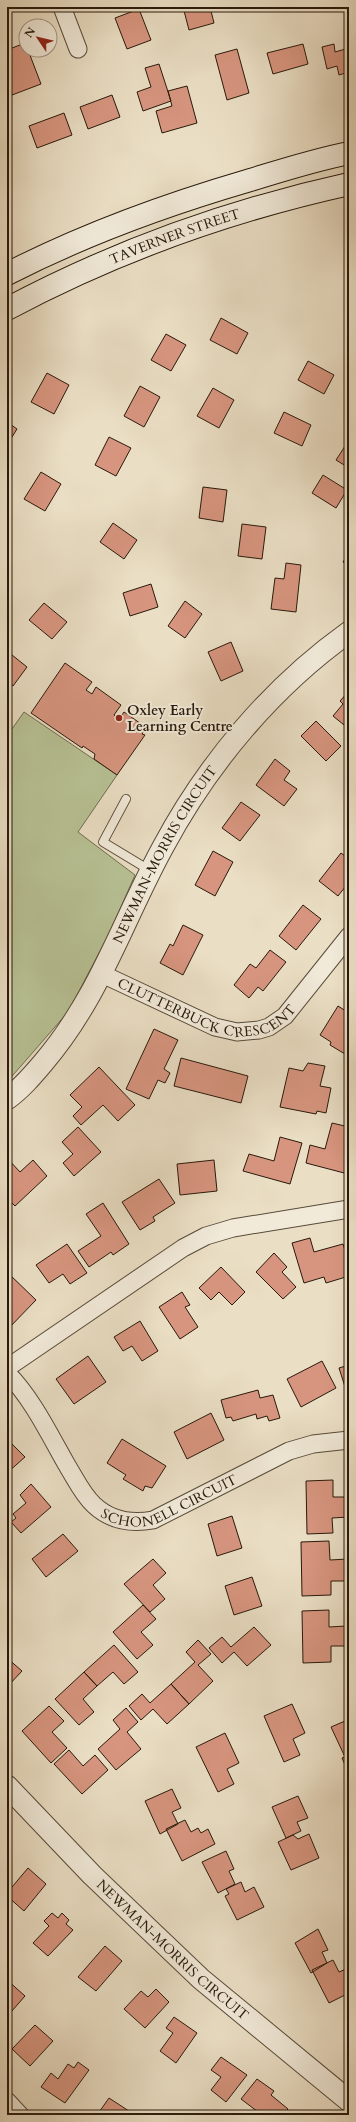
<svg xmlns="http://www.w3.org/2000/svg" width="356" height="2122" font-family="Cardo,serif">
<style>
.green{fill:#b7c194;stroke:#706d50}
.building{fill:#d7957f;stroke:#28190b}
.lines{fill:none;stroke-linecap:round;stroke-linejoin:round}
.service-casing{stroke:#584a39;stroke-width:10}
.minor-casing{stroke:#584a39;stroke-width:19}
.tertiary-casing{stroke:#584a39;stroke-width:23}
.secondary-casing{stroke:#28190b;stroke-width:24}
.service{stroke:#f1ead9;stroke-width:8}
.minor{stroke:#f1ead9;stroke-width:17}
.tertiary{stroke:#f1ead9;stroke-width:21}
.secondary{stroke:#f1ead9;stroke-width:22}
.poi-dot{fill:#8f2418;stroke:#f1ead9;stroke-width:1.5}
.labels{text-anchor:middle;stroke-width:4;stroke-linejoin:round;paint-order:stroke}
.street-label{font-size:14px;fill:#28190b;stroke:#f1ead9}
.poi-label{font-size:14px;font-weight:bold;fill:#28190b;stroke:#f1ead9;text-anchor:start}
</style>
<rect width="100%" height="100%" fill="#eadec4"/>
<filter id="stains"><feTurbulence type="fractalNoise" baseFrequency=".005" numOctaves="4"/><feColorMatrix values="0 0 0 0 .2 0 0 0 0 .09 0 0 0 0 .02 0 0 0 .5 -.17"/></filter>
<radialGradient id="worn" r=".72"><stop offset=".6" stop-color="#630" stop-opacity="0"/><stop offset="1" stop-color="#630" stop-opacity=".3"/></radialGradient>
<path class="green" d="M24,712l93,63 -39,57 57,43 -26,59 -41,78 -61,70v-346z"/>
<path class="building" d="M183,7h41l-13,4 3,12 -25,7z
M139,9l12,31 -24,9 -12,-31z
M25,43l1,7h2l13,34 -29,11 -5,-13v-32z
M303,44l5,20 -35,10 -6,-21z
M334,44l1,8 14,-4v24l-10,3 -2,-9 -10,3 -5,-22z
M237,49l12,44 -22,7 -12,-45z
M159,64l12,37 -28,10 -6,-19 14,-5 -6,-19z
M187,86l10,37 -35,10 -6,-22 16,-5 -4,-15z
M112,95l8,22 -32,12 -8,-22z
M64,113l8,22 -35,13 -8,-22z
M221,318l27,15 -11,21 -27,-14z
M166,334l20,11 -15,26 -20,-11z
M308,361l26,14 -10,19 -26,-14z
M47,373l22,12 -15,29 -23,-12z
M140,386l20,11 -16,30 -20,-11z
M213,388l21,12 -15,28 -22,-12z
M284,412l27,13 -9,21 -28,-13z
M7,422l10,7 -10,16z
M109,437l22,11 -15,28 -21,-11z
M349,440v28l-13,-8z
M41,472l20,12 -16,27 -21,-12z
M323,475l24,15 -11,18 -24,-15z
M203,487l24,3 -4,32 -24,-4z
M113,523l24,17 -13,19 -24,-17z
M242,524l24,3 -4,32 -24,-3z
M349,553v13l-6,-4z
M286,563l15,2 -5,47 -25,-3 4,-31 9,1z
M151,584l7,23 -28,9 -7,-23z
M185,601l17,13 -17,24 -17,-12z
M44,603l23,19 -15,17 -23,-19z
M231,642l12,29 -22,10 -13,-29z
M7,651l20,16 -14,19 -6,-5z
M65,663l27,19 -6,8 6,4 4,-7 25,18 -7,10 5,4 5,-7 23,16 -5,6 3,1 -28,40 -23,-16 1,-5 -12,-8 -1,2 -51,-35z
M349,691v38l-16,-13 10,-12 -3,-3z
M316,721l25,25 -15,15 -25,-25z
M275,759l15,12 -6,9 13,9 -13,17 -28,-21z
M241,802l19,13 -20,26 -18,-13z
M213,851l20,11 -18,34 -20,-11z
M341,853l8,6v23l-11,14 -19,-15z
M303,905l18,14 -25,31 -17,-14z
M183,925l20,10 -20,40 -23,-12 10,-19 3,2z
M270,950l16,12 -23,29 -5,-4 -9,11 -15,-13 16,-21 6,4z
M338,1006l11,7v34l-4,7 -15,-9 1,-3 -11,-7z
M154,1029l24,11 -14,29 6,4 -5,10 -7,-3 -9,19 -23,-10z
M181,1058l67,18 -7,27 -67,-17z
M308,1063l17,3 -5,20 11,2 -5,25 -9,-2 -1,3 -36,-7 9,-39 14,3z
M99,1067l36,38 -17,16 -15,-16 -22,20 -8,-9 9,-9 -12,-12z
M332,1123l17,4 -1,47 -42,-11 4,-18 15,4z
M78,1127l23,25 -27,24 -11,-13 10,-9 -11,-12z
M280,1137l22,6 -12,41 -47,-13 6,-17 25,7z
M7,1158l13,14 13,-12 14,16 -32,30 -8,-8z
M214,1160l3,31 -37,4 -3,-31z
M159,1179l16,24 -22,14 2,4 -15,9 -18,-28z
M103,1203l26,41 -16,11 -2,-3 -22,15 -11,-16 23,-15 -15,-22z
M310,1238l4,14 29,-8 6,18v14l-23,7 -2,-6 -20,6 -12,-40z
M67,1244l20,29 -17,11 -7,-10 -14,9 -13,-18z
M274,1253l13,14 -5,5 14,15 -13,12 -27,-27z
M221,1267l24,25 -13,13 -13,-13 -8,8 -12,-12z
M7,1272l29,28 -29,30z
M182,1292l8,13 -5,2 13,20 -18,12 -21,-32z
M140,1321l18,30 -16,10 -10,-15 -9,5 -9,-14z
M88,1356l18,26 -32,22 -18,-25z
M322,1361l14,27 -35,19 -14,-28z
M349,1365v28h-2l-8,-25z
M258,1390l2,8 13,-3 7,23 -11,3 -2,-5 -10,3 -1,-5 -23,7 -2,-4 -5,1 -5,-18z
M211,1413l13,27 -37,19 -13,-27z
M122,1439l44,27 -14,22 -7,-2 -2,5 -20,-12 3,-4 -19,-12z
M9,1441l16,16 -18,16v-30z
M333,1480v17h16v20l-17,1 1,15 -26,1 -1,-53z
M31,1484l20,23 -30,26 -10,-11 5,-4 -3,-4 13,-11 -6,-8z
M232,1516l10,32 -25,8 -9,-32z
M63,1534l15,17 -32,26 -14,-18z
M329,1541l1,19 18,-1v22h-17v14l-29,1 -1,-54z
M153,1559l13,14 -13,12 12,14 -15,13 -26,-28z
M252,1577l10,29 -28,9 -9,-29z
M143,1605l13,14 -15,13 12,13 -16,14 -24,-27z
M329,1610v17l17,-1 1,20h-16v16l-28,1 -1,-52z
M254,1627l17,18 -24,21 -13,-14 -12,11 -13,-15 13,-11 9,10z
M198,1640l13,14 -13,11 15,16 -24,23 -18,-20 24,-22 -9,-10z
M114,1645l24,27 -14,12 -11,-12 -16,14 -13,-14z
M7,1658l15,13 -15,16z
M84,1672l13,14 -14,13 11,13 -15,13 -24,-26z
M171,1684l18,20 -22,20 -14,-15 -12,11 -12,-14 13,-12 8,9z
M292,1704l13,29 -12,6 7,16 -16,7 -20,-46z
M49,1706l15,15 -12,11 15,16 -16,15 -29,-32z
M126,1708l12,14 -11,10 14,17 -25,21 -18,-21 22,-20 -7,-9z
M345,1721l4,5v48l-7,-16 3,-1 -14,-30z
M225,1733l14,30 -12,6 7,15 -16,8 -22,-45z
M69,1750l14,16 12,-11 13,15 -26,24 -28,-30z
M172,1789l9,19 -9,4 6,12 -18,10 -15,-33z
M298,1796l10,22 -11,4 4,9 -15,7 -14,-31z
M185,1820l6,12 7,-4 3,5 7,-4 7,15 -33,17 -16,-32z
M309,1834l10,24 -28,12 -13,-28 15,-7 5,4z
M226,1851l8,18 -5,2 6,13 -17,9 -16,-31z
M28,1868l18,16 -22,27 -17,-15v-3z
M241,1882l4,10 9,-5 10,20 -27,13 -12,-24 4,-2 -3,-5z
M52,1913l6,5 4,-5 7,7 -3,4 7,6 -25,26 -15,-13 16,-17 -5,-5z
M318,1929l10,21 -6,2 5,11 -16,10 -16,-30z
M105,1946l17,15 -26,30 -18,-14z
M333,1960l6,12 7,-3 3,7v17l-20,10 -17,-33z
M7,1980l18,16 -14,16 -4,-4z
M156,1989l13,13 -24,26 -21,-19 17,-18 7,6z
M174,2017l23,16 -21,30 -16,-12 13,-18 -7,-5z
M35,2025l18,16 -23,25 -18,-17z
M221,2057l26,18 -21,27 -15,-12 10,-13 -10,-7z
M78,2062l11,8 -24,33 -24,-16 10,-14 7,6 10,-15 6,4z
M257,2079l17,12 -3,4 17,14 -5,6h-21l-21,-16z
M109,2098l23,15 -1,2h-34z"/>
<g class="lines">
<g class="service-casing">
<path id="service" d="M126,799l-23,43 48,29"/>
</g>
<g class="minor-casing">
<g id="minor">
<path d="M62,7l16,42"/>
<path id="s1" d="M102,974l113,53 22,5 22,-2 10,-3 16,-11 64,-80"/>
<path d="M7,1368l176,-120 23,-12 27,-8 116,-19"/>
<path id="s2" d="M7,1373c26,26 43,63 61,94 8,13 15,28 26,38 17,16 37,19 59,15l136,-69 24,-7 36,-4"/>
<path d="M7,2101l13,14"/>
</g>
</g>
<g class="tertiary-casing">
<g id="tertiary">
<path id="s3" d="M7,1099c14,-10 25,-23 36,-36 57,-67 79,-141 120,-216 45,-84 109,-160 186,-215"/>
<path id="s4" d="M7,1786l85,89 109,104 148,122"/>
</g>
</g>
<g class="secondary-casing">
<g id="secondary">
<path d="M7,274c76,-39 158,-69 240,-93 33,-10 67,-21 102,-28"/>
<path id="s5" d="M7,309c107,-57 224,-99 342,-125"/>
</g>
</g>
<use href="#service" class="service"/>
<use href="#minor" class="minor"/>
<use href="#tertiary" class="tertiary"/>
<use href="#secondary" class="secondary"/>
</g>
<circle class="poi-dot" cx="119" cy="718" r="4"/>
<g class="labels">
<g class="street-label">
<text dy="5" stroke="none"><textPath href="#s5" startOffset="183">TAVERNER STREET</textPath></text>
<text dy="5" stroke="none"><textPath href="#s3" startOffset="293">NEWMAN-MORRIS CIRCUIT</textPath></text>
<text dy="5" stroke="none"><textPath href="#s1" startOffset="115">CLUTTERBUCK CRESCENT</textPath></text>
<text dy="5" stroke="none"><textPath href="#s2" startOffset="242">SCHONELL CIRCUIT</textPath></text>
<text dy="5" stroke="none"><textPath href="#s4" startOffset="233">NEWMAN-MORRIS CIRCUIT</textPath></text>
</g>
<g class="poi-label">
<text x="127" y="715">Oxley Early<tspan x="127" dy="16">Learning Centre</tspan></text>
</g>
</g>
<rect width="356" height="2122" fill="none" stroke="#eadec4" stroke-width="24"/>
<rect x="8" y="8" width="340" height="2106" fill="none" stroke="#28190b" stroke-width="2"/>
<rect x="12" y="12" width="332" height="2098" fill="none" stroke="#28190b"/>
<g transform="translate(38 38) rotate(305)"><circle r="19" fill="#f1ead9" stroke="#a19687"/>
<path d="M0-3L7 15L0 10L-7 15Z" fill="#8f2418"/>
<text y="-6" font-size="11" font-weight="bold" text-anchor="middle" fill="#28190b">N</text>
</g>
<rect width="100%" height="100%" filter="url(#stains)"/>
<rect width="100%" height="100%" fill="url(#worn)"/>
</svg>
